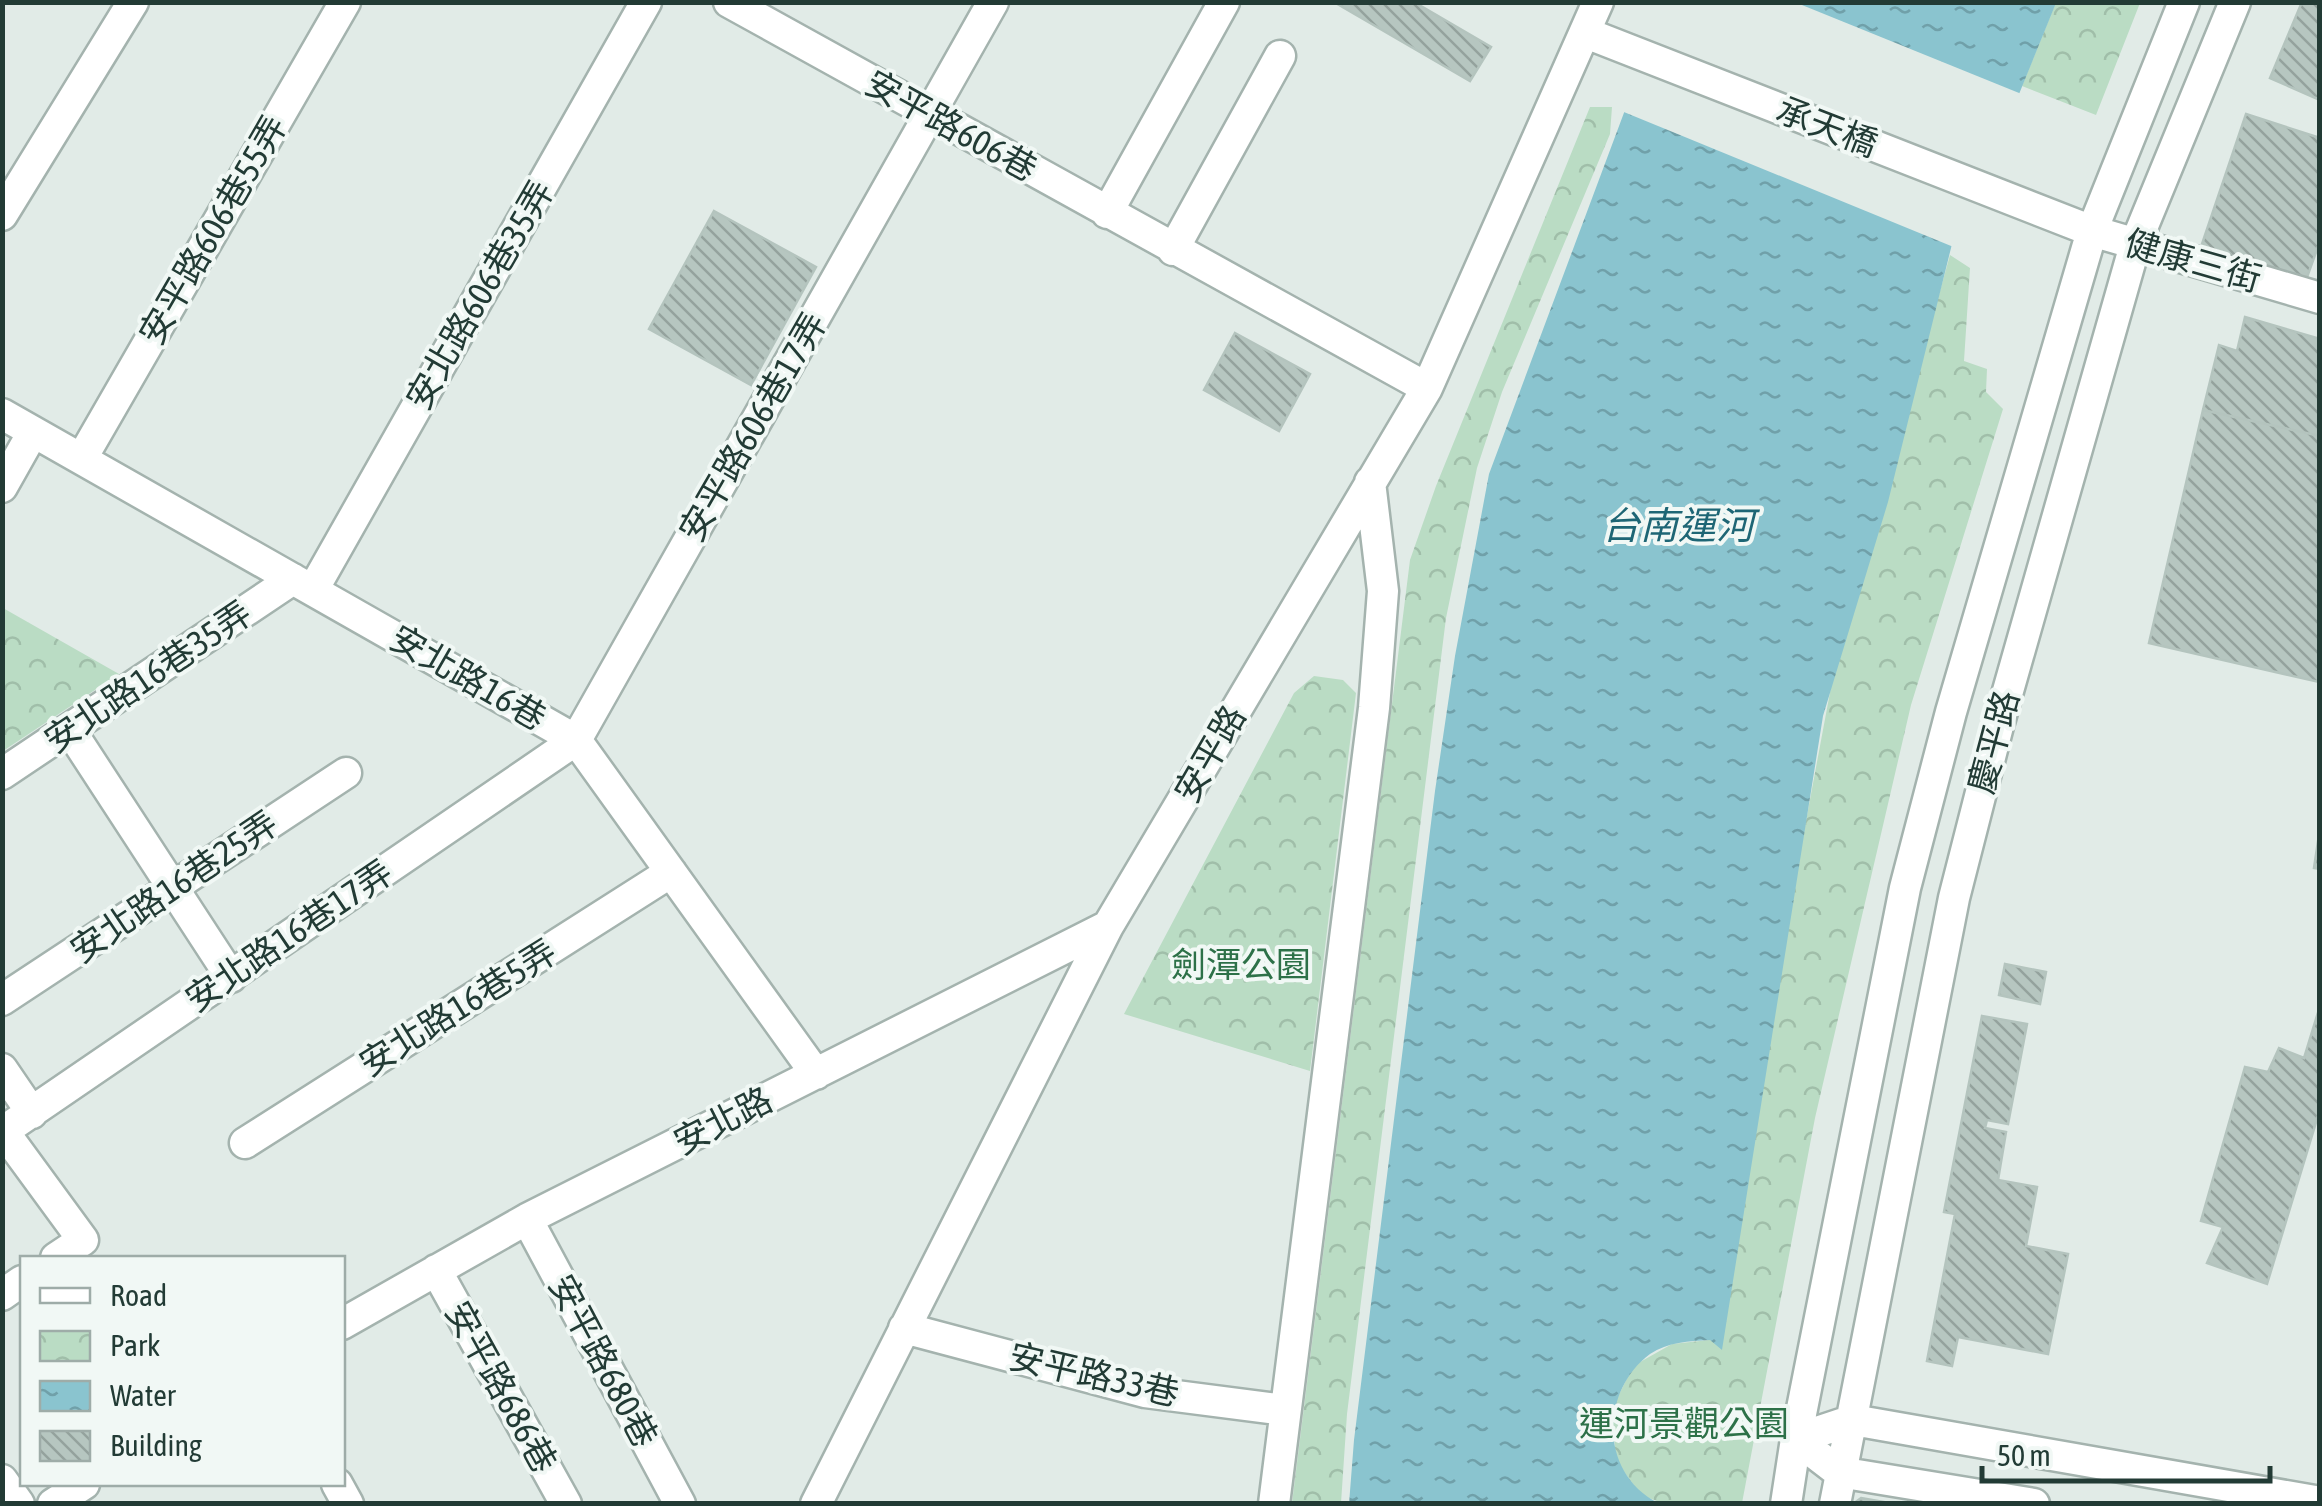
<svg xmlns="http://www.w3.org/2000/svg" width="2322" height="1506" font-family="'Asap Condensed','Noto Sans TC',sans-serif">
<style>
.park{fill:url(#park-crowns)}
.water{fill:url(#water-ripples)}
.pier{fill:#e1ebe7}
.building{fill:url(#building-back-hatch);stroke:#b4c4be;stroke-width:2.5}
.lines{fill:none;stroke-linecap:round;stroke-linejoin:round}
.minor-casing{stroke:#a4b3ae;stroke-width:35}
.minor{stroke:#fff;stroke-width:30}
.labels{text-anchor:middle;stroke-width:8;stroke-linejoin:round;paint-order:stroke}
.street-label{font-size:35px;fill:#223b35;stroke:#f1f8f5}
.park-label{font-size:35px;fill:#2d7148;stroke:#f1f8f5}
.water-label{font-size:38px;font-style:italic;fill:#1e6675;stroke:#f1f8f5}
</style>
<defs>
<pattern id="park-crowns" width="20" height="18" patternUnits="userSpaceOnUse" patternTransform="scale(2.5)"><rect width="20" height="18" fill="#badcc4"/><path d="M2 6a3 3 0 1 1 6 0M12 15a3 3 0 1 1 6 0" fill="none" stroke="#a0bea9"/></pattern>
<pattern id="water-ripples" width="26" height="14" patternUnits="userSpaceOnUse" patternTransform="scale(2.5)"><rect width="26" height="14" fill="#8ac4cf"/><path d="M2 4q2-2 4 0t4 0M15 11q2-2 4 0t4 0" fill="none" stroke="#70a0a9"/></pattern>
<pattern id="building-back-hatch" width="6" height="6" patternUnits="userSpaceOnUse" patternTransform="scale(2.5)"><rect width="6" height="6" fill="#b6c6c0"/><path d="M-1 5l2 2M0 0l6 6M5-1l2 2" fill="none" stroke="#94a29d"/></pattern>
</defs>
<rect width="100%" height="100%" fill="#e1ebe7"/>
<path class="park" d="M2056,2l84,1 -44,112 -74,-29z
M1590,107h22l-2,27 -108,258 -25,76 -31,150 -99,796 -6,89h-49l118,-943 26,-74z
M1950,255l20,13 -6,93 23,8 -1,23 17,17 -92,296 -96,413 -73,385h-80l-21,-8 -25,-34 -4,-52 21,-43 39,-22 37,-4 125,-669z
M3,608l116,66 -116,77z
M1314,676l29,4 13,13 -46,378 -186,-57 170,-321z"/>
<path class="water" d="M1665,3h391l-52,128 -51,109 -65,262 -65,214 -101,634 -12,-10c-21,1 -42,2 -60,14 -50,37 -51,119 8,149l-309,1 5,-64 81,-649 20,-135 34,-182z"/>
<path class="pier" d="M1660,2l137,1 227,92 -68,153 -337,-138z"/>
<path class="building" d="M1334,2h80l77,45 -21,34z
M2302,2h18v98l-50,-22z
M2246,114l74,24v103l-14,39 -105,-33z
M714,211l102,56 -65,118 -102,-56z
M2245,317l75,22v97l-117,-26 16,-65 18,6z
M1235,333l75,41 -31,57 -75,-41z
M2203,410l117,26 -1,246 -170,-39z
M2320,828v41l-6,-1z
M2005,964l41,8 -6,32 -41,-9z
M2320,1006v103l-53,175 -60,-21 16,-36 -22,-6 44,-154 23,5 11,-24 25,10z
M1982,1016l45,8 -19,100 -21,-4 -2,8 21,4 -8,48 39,7 -11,59 42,8 -20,100 -90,-17 -6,29 -25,-5 28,-147 -11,-2z
M1861,1498l34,6h-42z"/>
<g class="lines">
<g class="minor-casing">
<path id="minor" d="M729,2l698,386
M1586,33l506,198 228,67
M1107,213l117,-211
M2,215l131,-213
M1173,250l107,-194
M2,414l574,326 240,334
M82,458l263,-456
M2,487l31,-55
M314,588l332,-586
M70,730l161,247
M2,774l291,-195
M2,1000l344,-227
M2,1069l30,44
M2,1132l574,-392 417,-738
M4,1132l79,108 -27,18
M245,1143l426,-271
M527,1219l153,285
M436,1270l130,234
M2,1295l20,-14
M342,1324l185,-105 581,-293
M904,1328l241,64 140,18
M1796,1439l57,-19 467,82
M1796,1439l43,33 195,32
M2,1480l17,24
M337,1484l11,20
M53,1504l31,-20
M816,1504l292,-578 319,-538 171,-386
M1274,1504l100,-796 9,-117 -13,-109
M1786,1504l10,-65 109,-551 46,-176 141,-481 92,-229
M1835,1504l119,-606 44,-172 137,-481 100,-243"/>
</g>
<use href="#minor" class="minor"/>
</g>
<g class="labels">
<g class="street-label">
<text transform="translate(951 126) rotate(29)" y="12">安平路606巷</text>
<text transform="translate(1827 127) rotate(21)" y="12">承天橋</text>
<text transform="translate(213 230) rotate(-60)" y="12">安平路606巷55弄</text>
<text transform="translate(2193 261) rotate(16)" y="12">健康三街</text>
<text transform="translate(480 295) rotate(-60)" y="12">安北路606巷35弄</text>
<text transform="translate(753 427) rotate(-60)" y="12">安平路606巷17弄</text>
<text transform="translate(148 677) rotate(-34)" y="12">安北路16巷35弄</text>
<text transform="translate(468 678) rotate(30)" y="12">安北路16巷</text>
<text transform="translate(1994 742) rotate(-75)" y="12">慶平路</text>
<text transform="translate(1210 754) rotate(-60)" y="12">安平路</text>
<text transform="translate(174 887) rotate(-34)" y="12">安北路16巷25弄</text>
<text transform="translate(289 936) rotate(-34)" y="12">安北路16巷17弄</text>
<text transform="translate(458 1008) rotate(-32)" y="12">安北路16巷5弄</text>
<text transform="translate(723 1121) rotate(-27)" y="12">安北路</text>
<text transform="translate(603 1361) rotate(62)" y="12">安平路680巷</text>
<text transform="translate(1094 1375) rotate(13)" y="12">安平路33巷</text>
<text transform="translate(501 1387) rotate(61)" y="12">安平路686巷</text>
</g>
<g class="park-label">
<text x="1241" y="977">劍潭公園</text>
<text x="1684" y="1436">運河景觀公園</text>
</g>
<g class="water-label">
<text x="1678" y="539">台南運河</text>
</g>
</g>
<rect width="2322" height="1506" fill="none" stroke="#223b35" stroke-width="10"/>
<rect x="20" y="1256" width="325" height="230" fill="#f1f8f5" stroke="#9eaca8" stroke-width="2.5"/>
<rect x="40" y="1288" width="50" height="15" fill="#ffffff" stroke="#9eaca8" stroke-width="2.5"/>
<text x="110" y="1306" font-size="30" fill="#223b35">Road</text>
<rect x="40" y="1331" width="50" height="30" fill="url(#park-crowns)" stroke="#9eaca8" stroke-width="2.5"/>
<text x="110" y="1356" font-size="30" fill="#223b35">Park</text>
<rect x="40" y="1381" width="50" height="30" fill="url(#water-ripples)" stroke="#9eaca8" stroke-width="2.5"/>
<text x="110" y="1406" font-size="30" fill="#223b35">Water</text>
<rect x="40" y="1431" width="50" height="30" fill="url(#building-back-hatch)" stroke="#9eaca8" stroke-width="2.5"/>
<text x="110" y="1456" font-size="30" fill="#223b35">Building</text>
<path d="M1982 1466v15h288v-15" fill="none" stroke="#223b35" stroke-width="5"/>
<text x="1997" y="1466" font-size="30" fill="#223b35" stroke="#f1f8f5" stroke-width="8" paint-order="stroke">50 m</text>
</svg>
